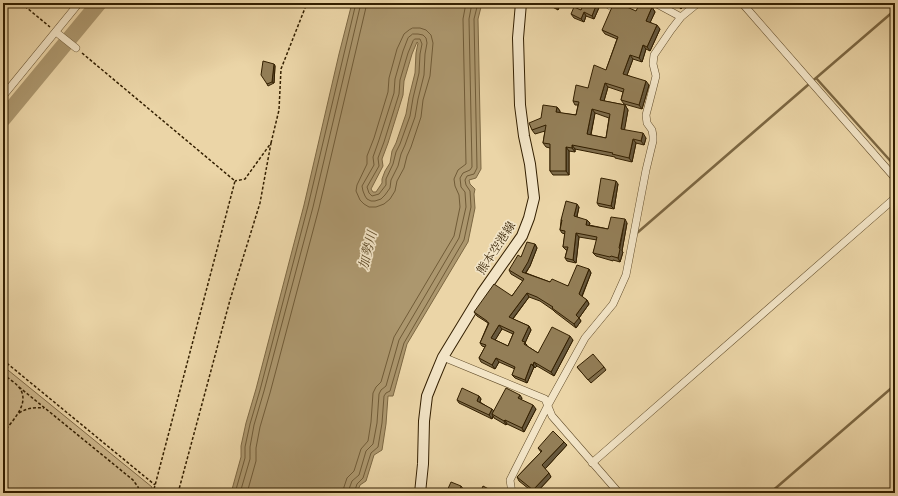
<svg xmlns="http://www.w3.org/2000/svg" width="898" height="496" font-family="Alegreya,'Noto Serif JP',serif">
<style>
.green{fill:#ccb68b;stroke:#806a46}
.water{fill:#ac976e;stroke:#7c6742;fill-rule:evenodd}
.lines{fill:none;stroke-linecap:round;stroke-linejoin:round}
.shore{stroke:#705b37;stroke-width:1}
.stream{stroke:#7c6742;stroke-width:2.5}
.river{stroke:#ac976e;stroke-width:16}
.minor-casing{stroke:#614c2a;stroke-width:8}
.secondary-casing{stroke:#331f00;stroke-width:12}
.path{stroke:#331f00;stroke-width:1.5;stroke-dasharray:3 2;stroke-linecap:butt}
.minor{stroke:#f2e4c6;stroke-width:7}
.secondary{stroke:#f2e4c6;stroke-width:10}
.wall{fill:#7e6c4b;stroke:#331f00;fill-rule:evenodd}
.shaded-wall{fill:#67583d;stroke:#331f00}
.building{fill:#937e57;stroke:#331f00;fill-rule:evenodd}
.labels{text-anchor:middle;stroke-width:3.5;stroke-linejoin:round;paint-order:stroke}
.street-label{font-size:12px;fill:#331f00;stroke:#f2e4c6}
.water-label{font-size:13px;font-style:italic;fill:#5d4926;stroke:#f2e4c6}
</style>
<rect width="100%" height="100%" fill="#ebd5a7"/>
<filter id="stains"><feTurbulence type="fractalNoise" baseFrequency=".005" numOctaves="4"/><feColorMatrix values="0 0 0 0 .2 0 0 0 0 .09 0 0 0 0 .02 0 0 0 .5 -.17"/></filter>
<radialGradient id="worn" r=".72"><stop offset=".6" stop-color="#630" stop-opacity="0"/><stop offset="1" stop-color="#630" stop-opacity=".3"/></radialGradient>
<path class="green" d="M3,366l149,121 -2,6h-147z"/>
<path class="water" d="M352,3h130l-4,16 3,150 -5,9 -7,2 1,4 5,5 -1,5 1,14 -7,34 -61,102 -14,52h-5l-2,28 -4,26 -8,5 -8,26 -6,4 -3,8h-126l10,-36v-11l5,-23 10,-34 48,-184 35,-151zM417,42l1,1 -2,10 -1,20 -6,24 -3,17 -10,29 -4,8 -2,12 -5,8 -3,8v4l-6,9h-3l-2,-3 12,-23 -1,-7 6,-16 15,-48 1,-14 8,-27z"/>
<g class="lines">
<path class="shore" d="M413,28h7l6,2 5,5 2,8 -3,33 -7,24 -2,17 -10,30 -4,9 -3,12 -7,13 -2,10 -5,8 -6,5 -8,3h-7l-5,-3 -4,-4 -4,-9 1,-6 10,-21v-8l7,-18 14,-46 1,-14 8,-29 7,-15 5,-4z
M413,34h5l5,1 3,3 1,5 -2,11 -1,21 -6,24 -3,18 -10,28 -4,9 -3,12 -7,14 -1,8 -5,7 -4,4 -6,2h-4l-4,-2 -2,-3 -2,-5 -1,-5 12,-21 -1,-8 6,-17 15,-47 1,-14 8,-28 5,-13z
M415,39h5l2,5 -2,10 -1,19 -6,25 -3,18 -10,28 -4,8 -3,12 -7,15v6l-7,9 -7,2 -3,-3 -2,-6 12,-21 -1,-8 6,-16 15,-48 1,-14 8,-27 5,-12z
M235,493l10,-35v-11l5,-23 10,-34 48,-184 48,-203
M240,493l10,-34v-12l4,-22 10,-34 49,-184 48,-204
M247,493l9,-32v-13l4,-21 10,-34 49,-185 48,-205
M343,493l1,-6 3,-9 7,-7 7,-22 7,-8 3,-19 2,-29 3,-6 5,-5 13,-45 60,-101 6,-29 -1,-12 -4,-9 -1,-7 4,-9 8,-6 -3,-145 3,-16
M349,493v-4l3,-8 7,-6 7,-24 7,-7 4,-21 2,-29 2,-4 5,-4 13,-46 60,-102 7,-31 -1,-15 -4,-5 -1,-9 3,-5 7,-3 2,-3 -3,-148 3,-16
M354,493l3,-9 6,-6 8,-25 7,-6 4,-24 2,-27 2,-3 4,-2 14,-48 60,-103 7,-33 -1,-16 -4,-6 -1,-5 2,-4 7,-2 3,-6 -3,-149 4,-16"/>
<path class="stream" d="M895,10l-79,68 79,88
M637,233l179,-155
M770,493l125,-108"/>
<path class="river" d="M3,119l96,-116"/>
<g class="minor-casing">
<path id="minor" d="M606,3l6,4 7,-4
M655,3l26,14
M742,3l153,175
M56,32l20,16
M3,96l76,-93
M443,357l102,42 7,17 67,77
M592,463l303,-265
M512,493l-2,-13 38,-75 37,-67 28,-34 13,-29 20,-105 7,-29v-5l-1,-6 -5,-7 -1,-8 8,-31 2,-8 -3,-12 1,-9 17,-25 10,-13 17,-14"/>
</g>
<g class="secondary-casing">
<path id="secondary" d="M420,493l3,-29 1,-43 3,-25 6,-15 10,-24 39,-64 40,-57 7,-18 5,-20 -4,-34 -6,-28 -4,-31 -2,-67 3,-35"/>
</g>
<path class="path" d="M21,3l29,24
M82,53l153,128 -82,312
M271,143l8,-33 2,-41 26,-66
M3,360l152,125
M3,374c5,4 11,8 15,12 14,16 -5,34 -15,47
M19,387l114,93 5,7 2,6
M19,413c8,-5 15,-6 25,-5
M178,493l52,-193 30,-97 11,-60 -26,36 -10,2"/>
<use href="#minor" class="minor"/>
<use href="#secondary" class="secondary"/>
</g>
<path class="wall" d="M545,3h16l-3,7z
M601,3l-7,16 -8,-3 -2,6 -10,-4 -3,-4 10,-4z
M674,3h12l-5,6z
M650,4l1,3h1l3,5 -5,10 10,7 -10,22 -4,-2 -4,13 -9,-3 -6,16 22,10 -7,24 -18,-5 -3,-4 2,-8 -15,-5 -4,14 21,4 3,5 -4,20 22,8 -2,7 -8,-2 -4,19 -17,-4v-1l-40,-8v3l-6,-1v24h-16l-3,-4v-23l-4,-1 -3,-4 2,-12 -10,3 -3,-4 9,-12 16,-11 3,4v2l16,2 2,-10h-3l-2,-4 15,-13 18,-18 11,-31 -12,-5 -3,-4zM595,113l14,5 -3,20 -15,-3z
M274,64l1,2 -1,17 -6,3 -1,-2z
M618,184l-4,25 -15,-3 -2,-3z
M579,207l-2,10 13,6 -1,2 19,4 19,-6 -5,28 1,1 -3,10 -7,-2v1l-17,-5 -3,-3 4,-13 -18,-3 -3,26 -9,-2 -2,-3 2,-8h-1l-3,-3 2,-13 -3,-1 -2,-3 1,-9v-1z
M535,244l2,4 -7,18 -4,7 24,9 18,4 21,-17 2,4 -9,24 5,3 2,4 -10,14 2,3 -5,7 -21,-16 -2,-2 -13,-9 -11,-4 -16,22 16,7 2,4 -6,13 2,3 11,7 35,-13 -19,36 -17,-10 -2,2 -1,-1 -7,16 -12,-5 -3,-3 3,-6 -16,-7 -4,7 -14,-7 -2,-4 6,-11 -3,-1 -2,-3 8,-19v-1l-11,-7 -3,-4 38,-16 11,-15 -12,-7 -2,-4zM502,329l11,5 -5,12 -13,-6z
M577,367h27l2,3 -15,13z
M479,396l2,3 -1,3 14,9 28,-13 -1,2 15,9 -12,23 -17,-8 -1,1 -12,-7 -1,-2 -1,3 -33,-16 -2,-3z
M564,442l3,3 -22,24 6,8 -15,16h-2l-15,-12 -2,-4 24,-25 -3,-4z"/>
<path class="shaded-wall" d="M557,3h4l-3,7 -3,-4z
M597,3h4l-7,16 -2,-3z
M648,3h2l1,3 -1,3 -3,-4z
M680,3h6l-5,6 -3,-4z
M652,7l3,5 -6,13 -3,-4z
M584,12l2,4 -2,6 -3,-3z
M657,25l3,4 -10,22 -3,-4z
M643,45l3,4 -4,13 -3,-4z
M630,55l3,4 -7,19 -3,-4z
M274,64l1,2 -1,17 -2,-1z
M646,81l3,4 -7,24 -3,-4z
M605,83l3,4 -5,17 -3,-4z
M625,105l3,5 -4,23 -3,-4z
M557,107l3,4 -1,6 -3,-5z
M592,109l3,4 -5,25 -3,-4z
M643,133l3,5 -2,7 -3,-4z
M633,139l3,4 -4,19 -3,-4z
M572,145l3,4v3l-3,-4z
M566,147l3,4v24l-3,-4z
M616,181l2,3 -4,25 -3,-3z
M577,204l2,3 -3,13 -2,-4z
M625,219l2,4 -5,28 1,1 -3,10 -2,-4z
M587,220l3,3 -2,5 -2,-3z
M576,233l3,4 -3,26 -3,-3z
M535,244l2,4 -7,18 -6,9 -2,-3z
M589,269l2,4 -10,25 -2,-4z
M527,293l2,4 -18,24 -2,-4z
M587,300l2,4 -10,14 2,3 -5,7 -2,-4 2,-9z
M499,325l3,4 -8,13 -3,-4z
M529,326l2,4 -6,13 2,2 -1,2 -4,-6z
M570,336l3,4 -19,36 -3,-4z
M496,358l3,4 -4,7 -3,-4z
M534,362l3,4 -2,2 -2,-3z
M531,364l3,3 -7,16 -2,-3z
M520,395l2,3 -2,4 -2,-4z
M479,396l2,3 -2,5 -2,-3z
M533,405l3,4 -12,23 -2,-4z
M492,409l3,3 -3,2 1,2 -1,3 -3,-4z
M505,420l2,4 -1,1 -2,-4z
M564,442l3,3 -22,24 -3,-4z
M549,473l2,4 -15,16h-1l-2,-3z
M461,486l3,4 -2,3h-3z"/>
<path class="building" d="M549,3h8l-2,3z
M584,3h13l-5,13 -8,-4 -3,7 -10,-5 3,-7 7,3z
M618,3l18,8 4,-8h8l-1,2 5,2 -6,14 11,4 -10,22 -4,-2 -4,13 -9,-3 -7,19 23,7 -7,24 -18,-5 3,-11 -19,-6 -5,17 25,5 -4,24 22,4 -2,8 -8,-2 -4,19 -17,-4 1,-1 -41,-8v3l-6,-1v24h-16v-27l-7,-1 3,-18 -14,5 -3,-7 12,-5 2,-13 14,2 -1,5 20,3 3,-13 -6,-1 3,-16 12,3 6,-23 12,5 12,-33 -16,-7 10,-23zM592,109l18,5 -4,24 -19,-4z
M263,61l11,3 -2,18 -5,2 -6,-9z
M601,178l15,3 -5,25 -14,-3z
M566,201l11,3 -3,12 13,4 -1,5 22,4 3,-12 14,2 -6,29 1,1 -2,9 -7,-2 -1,1 -17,-4 4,-16 -21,-4 -3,27 -8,-2 3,-11h-5l2,-16 -5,-1 2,-10h-1z
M527,242l8,2 -7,18 -6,10 28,10 2,-3 16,7 9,-21 12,4 -10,25 8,6 -11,15 3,3 -5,6 -22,-16 1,-1 -16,-10 -10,-4 -18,24 20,9 -7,15 3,1 -1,2 14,9 14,-26 18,9 -19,36 -17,-10 -1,3 -2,-1 -6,16 -13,-5 3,-8 -19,-9 -4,7 -13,-7 7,-13 -6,-2 9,-20 -2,-1v-1l-13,-9 20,-28 18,12 12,-17 -15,-9 9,-15 3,2zM499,325l15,7 -6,14 -17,-8z
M593,354l11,13 -16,13 -11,-13z
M462,388l17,8 -2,5 15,8 -3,6 -32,-15z
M506,388l14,7 -2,3 15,7 -11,23 -17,-8 -1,1 -12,-7z
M553,431l11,11 -22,23 7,8 -16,17 -16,-13 25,-26 -4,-3z
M451,482l10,4 -2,7h-13z
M483,486l13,7h-16z"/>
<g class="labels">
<g class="street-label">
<text transform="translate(496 248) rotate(-57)" y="4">熊本空港線</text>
</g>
<g class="water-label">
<text transform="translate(367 250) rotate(-76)" y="5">加勢川</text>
</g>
</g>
<rect width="898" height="496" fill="none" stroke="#ebd5a7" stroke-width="16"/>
<rect x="4" y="4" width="890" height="488" fill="none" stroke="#331f00" stroke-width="2"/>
<rect x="8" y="8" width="882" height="480" fill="none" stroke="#331f00"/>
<rect width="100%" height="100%" filter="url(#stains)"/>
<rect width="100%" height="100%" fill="url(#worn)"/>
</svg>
